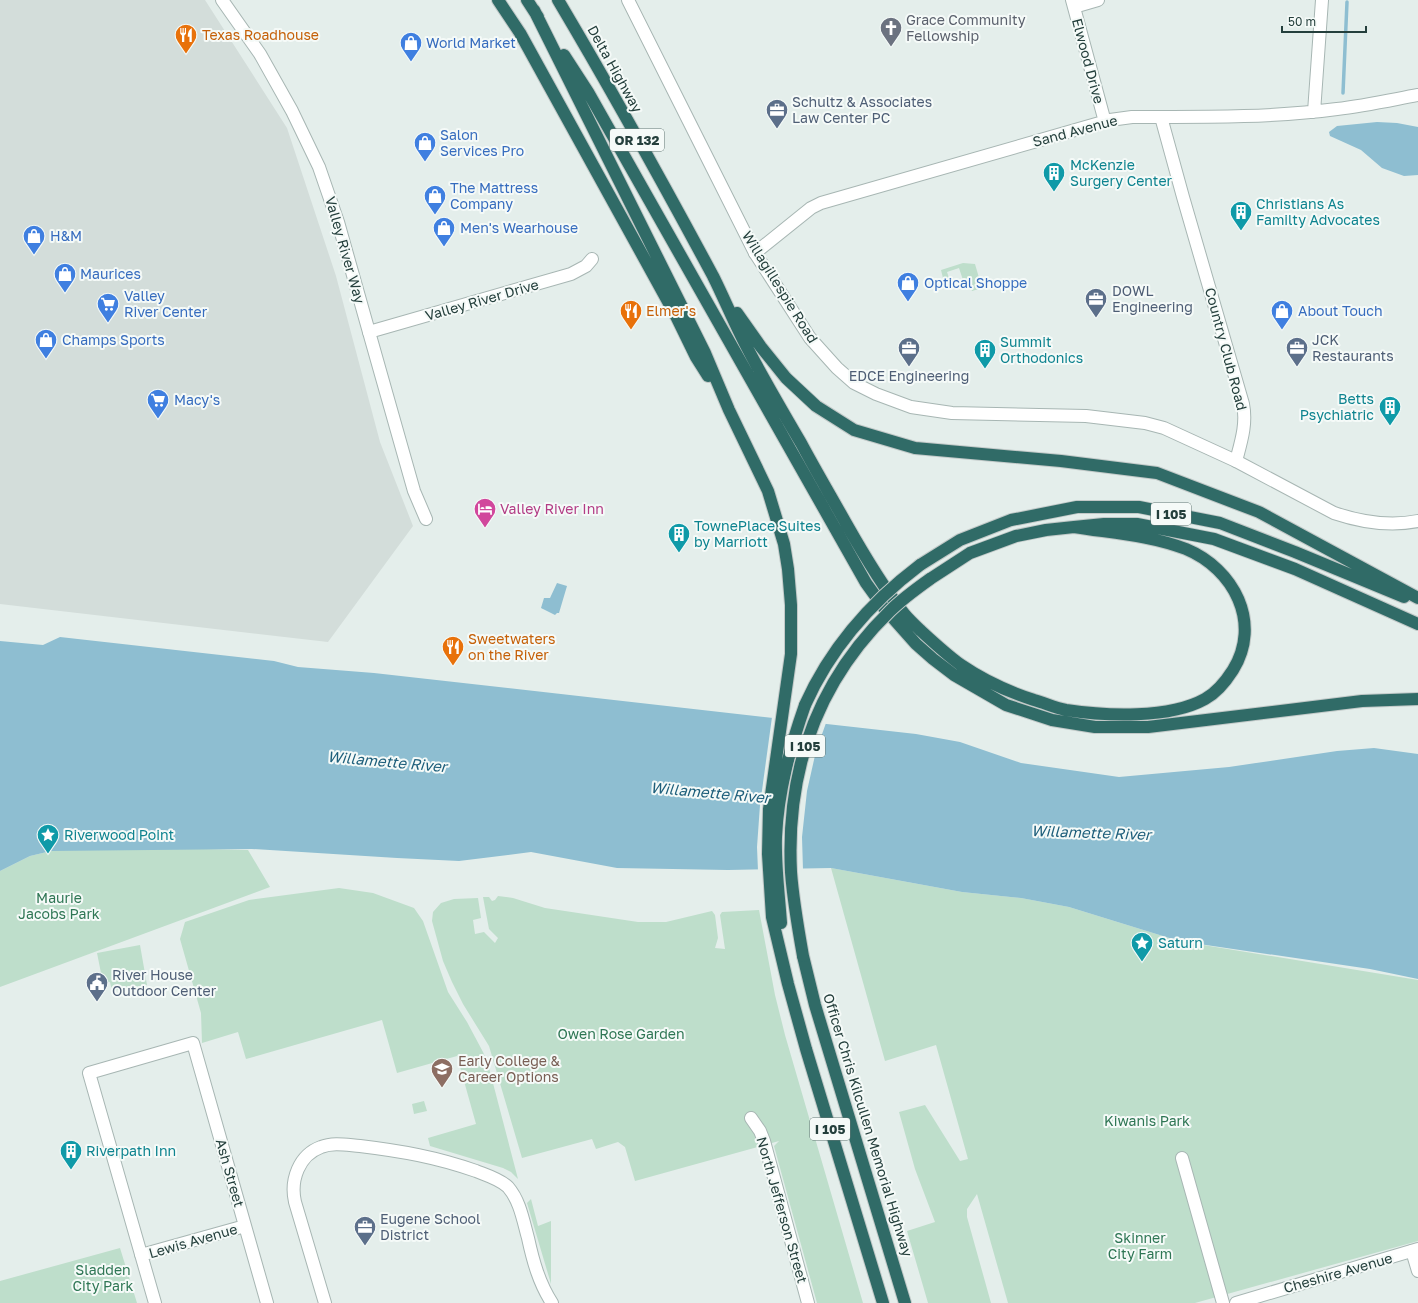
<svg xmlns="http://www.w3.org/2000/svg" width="1418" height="1303" font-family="'Golos Text',sans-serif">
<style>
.built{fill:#d3ddda}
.green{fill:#bedecb}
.water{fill:#8ebed1}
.pier{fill:#e4eeeb}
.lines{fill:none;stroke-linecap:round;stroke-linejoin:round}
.stream{stroke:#8ebed1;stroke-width:3.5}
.minor-casing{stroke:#a7b6b3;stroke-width:14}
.tertiary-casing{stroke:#a7b6b3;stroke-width:14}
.motorway-casing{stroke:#c2c9c8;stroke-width:14}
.minor{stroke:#fff;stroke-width:12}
.tertiary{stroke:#fff;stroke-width:12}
.motorway{stroke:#306b67;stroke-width:12}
.motorway-bridge-casing{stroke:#c2c9c8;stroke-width:14;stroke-linecap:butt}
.motorway-bridge{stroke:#306b67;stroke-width:12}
.labels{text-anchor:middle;stroke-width:4;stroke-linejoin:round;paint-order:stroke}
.shield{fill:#f5faf8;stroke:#637774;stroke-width:1}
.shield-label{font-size:13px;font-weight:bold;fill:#243f3c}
.worship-label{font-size:14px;fill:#5b616d;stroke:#f5faf8;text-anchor:start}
.food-label{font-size:14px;fill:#c56008;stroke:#f5faf8;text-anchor:start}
.shop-label{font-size:14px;fill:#366cbe;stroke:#f5faf8;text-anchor:start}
.street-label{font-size:14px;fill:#243f3c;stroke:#f5faf8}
.service-label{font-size:14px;fill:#4e5e75;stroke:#f5faf8;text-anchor:start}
.culture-label{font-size:14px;fill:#0d838f;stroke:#f5faf8;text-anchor:start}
.hotel-label{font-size:14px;fill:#b23c85;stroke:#f5faf8;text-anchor:start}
.park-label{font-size:14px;fill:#2e7654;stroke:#f5faf8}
.education-label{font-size:14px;fill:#785e54;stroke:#f5faf8;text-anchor:start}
.water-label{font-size:15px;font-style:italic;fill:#1e5f7b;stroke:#f5faf8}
</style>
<rect width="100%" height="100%" fill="#e4eeeb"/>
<path class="built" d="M0,0h205l82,128 49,148 44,166 33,84 -85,116 -328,-38z"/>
<path class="green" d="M963,263l12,1 7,24 -10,3 -3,-10 -5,2 -5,-15 -12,4 3,9 -6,1 -3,-12z
M72,846l176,4 22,37 -270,100v-116l30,-15z
M831,868l131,24 59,6 48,9 110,34 239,39v261l-223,62h-187l-31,-109 -10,15v8l24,86h-63l-21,-72 28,-9 -20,-53 -16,-57 26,-7 35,56 8,-2 -32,-114 -51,16z
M339,888l34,5 41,15 9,13 25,71 19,30 16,30 5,12 30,115 -7,-7 -8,-4 -73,-22 -2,-8 48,-14 -19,-68 -60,17 -15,-53 -136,39 -8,-27 -36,11 -1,-30 -21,-74 5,-17 64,-22z
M498,896l15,2 32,10 93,14h28l46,-11 3,4 3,23 -3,10 10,1 -5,-34 2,-3 37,-2 16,85 10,40 78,268h-46l-43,-157 5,-5 -144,40 -10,-34 -7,-5 -22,7 -4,-10 -70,19 -33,-112 -26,-42 -11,-22 -9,-21 -11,-40 1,-9 8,-9 13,-4 24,-1 3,20 -8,2 2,14 9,-2 11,11 3,-5 -9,-9 -6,-32h6l3,4 3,-1z
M140,945l7,40 -35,6 -2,-9 -7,1 -6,-30z
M424,1101l3,10 -13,3 -2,-10z
M531,1199l7,27 13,-5v63l-24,-81z
M120,1248l17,55h-137v-22z"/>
<path class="water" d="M1377,122l20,1 21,4v48l-14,1 -22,-8 -21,-18 -31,-14 -1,-4 8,-6z
M557,583l10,3 -8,27h-2l-2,2 -14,-7 3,-10h6z
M60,637l214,24 24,6 76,6 542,61 44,8 61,21 98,14 110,-10 108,-16 37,-3 44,6v225l-48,-10 -191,-28 -110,-34 -48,-9 -59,-6 -131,-24 -103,2 -111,-2 -86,-16 -72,9 -62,-3 -145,-9 -201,2 -21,5 -30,15v-230l43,4z"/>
<path class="pier" d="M772,717l54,6 -10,28 -9,40 -5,46 1,33 -45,1 -1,-24 3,-42z"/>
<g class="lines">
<path class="stream" d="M1343,93l4,-91"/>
<g class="minor-casing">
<path id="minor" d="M1072,0l33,122
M1074,7l24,-7
M1314,112l8,-112
M1161,117l22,80 60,207c4,20 -2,38 -7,57
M755,253l56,-45 10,-5 289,-83 22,-3c68,0 137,1 205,-8 27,-3 54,-9 81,-14
M426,519l-12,-28 -45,-159 202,-58 15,-8 6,-7
M751,1118l9,13 4,10 44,162
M1182,1158l41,145
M1412,1251l6,20
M141,1255l104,-29
M155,1303l-66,-230 104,-30 74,260
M325,1303l-30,-101c-5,-22 4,-47 26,-55 12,-5 26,-2 39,-1 41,5 76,11 116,25 10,4 24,8 32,16 12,14 15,33 20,51 5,23 11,45 24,65"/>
</g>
<g class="tertiary-casing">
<path id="tertiary" d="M222,0l38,54 32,57 27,56 19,55 31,110
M628,0l127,253 55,85 27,30 17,15 22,11 35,13 41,6 134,3 59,7 19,5 72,33 98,52c27,9 55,14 84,8
M1236,1303l182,-54"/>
</g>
<g class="motorway-casing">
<path id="motorway" d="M498,0l22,33 156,283 20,41 12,19
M527,0l11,17
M558,0c54,91 105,183 155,276 13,26 24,54 38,79 16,30 33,59 50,88 15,28 31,55 46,82 17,30 34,59 55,86 5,7 12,13 18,19 13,12 27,25 41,35 22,15 48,27 73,35 11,3 21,8 32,10 40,6 103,9 139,-11 13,-7 21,-18 28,-29 29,-47 1,-101 -47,-121 -36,-14 -75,-16 -112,-22
M534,10l171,343 24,57 39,81 16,53 4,25 3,36v49l-22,155 -1,45 4,63 16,67 18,65 77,254
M564,55l24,37 278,491 18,25 32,36 17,15 21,16 52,30 46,15 43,7h53l214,-26 56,-2
M737,313l24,34 25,31 30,28 38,24 61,18 146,13 96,12 102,39 159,86
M920,565l40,-25 51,-20 66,-13h62l81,16 75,29 109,45
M930,579l40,-26 46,-17 30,-6 28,-3 30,-3h33l77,15 81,30 123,55
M781,923c-2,-29 -6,-58 -5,-86 2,-46 14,-89 29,-132
M803,956l12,49 90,298"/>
</g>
<use href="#minor" class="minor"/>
<use href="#tertiary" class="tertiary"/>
<use href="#motorway" class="motorway"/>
<g class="motorway-bridge-casing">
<path id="motorway-bridge" d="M805,705c25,-56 66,-103 115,-140
M803,956c-5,-28 -10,-56 -12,-84 -5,-101 26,-190 99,-261 12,-12 26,-22 40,-32"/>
</g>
<use href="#motorway-bridge" class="motorway-bridge"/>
</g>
<defs>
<g id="church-pin" transform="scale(1.15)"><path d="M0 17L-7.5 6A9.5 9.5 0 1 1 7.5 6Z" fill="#6b7280" stroke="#f5faf8"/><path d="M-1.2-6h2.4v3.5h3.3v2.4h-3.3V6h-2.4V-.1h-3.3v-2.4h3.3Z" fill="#fff"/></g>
<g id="restaurant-pin" transform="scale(1.15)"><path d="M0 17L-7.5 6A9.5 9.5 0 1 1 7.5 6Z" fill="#e8710a" stroke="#f5faf8"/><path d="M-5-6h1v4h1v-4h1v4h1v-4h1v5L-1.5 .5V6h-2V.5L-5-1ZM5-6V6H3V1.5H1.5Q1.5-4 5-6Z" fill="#fff"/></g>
<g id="shop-pin" transform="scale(1.15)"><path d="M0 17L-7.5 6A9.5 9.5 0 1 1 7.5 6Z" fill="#3f7fe0" stroke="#f5faf8"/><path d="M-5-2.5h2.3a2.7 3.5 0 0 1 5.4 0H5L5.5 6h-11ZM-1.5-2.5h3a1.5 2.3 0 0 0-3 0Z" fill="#fff"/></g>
<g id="office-pin" transform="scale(1.15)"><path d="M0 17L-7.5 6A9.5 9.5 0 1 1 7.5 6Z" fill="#5c6f8a" stroke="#f5faf8"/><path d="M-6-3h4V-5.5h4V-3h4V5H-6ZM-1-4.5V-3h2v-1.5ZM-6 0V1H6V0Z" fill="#fff"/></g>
<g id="building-pin" transform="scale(1.15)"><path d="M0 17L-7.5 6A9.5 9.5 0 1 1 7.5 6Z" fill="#0f9aa8" stroke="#f5faf8"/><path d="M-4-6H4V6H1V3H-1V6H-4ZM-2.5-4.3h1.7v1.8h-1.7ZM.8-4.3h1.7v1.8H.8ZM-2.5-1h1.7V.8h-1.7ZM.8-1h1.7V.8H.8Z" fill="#fff"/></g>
<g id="supermarket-pin" transform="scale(1.15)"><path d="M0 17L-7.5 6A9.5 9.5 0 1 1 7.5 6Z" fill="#3f7fe0" stroke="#f5faf8"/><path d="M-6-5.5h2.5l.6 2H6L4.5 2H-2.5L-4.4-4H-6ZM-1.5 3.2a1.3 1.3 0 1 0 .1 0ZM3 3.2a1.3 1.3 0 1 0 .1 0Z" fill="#fff"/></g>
<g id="hotel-pin" transform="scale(1.15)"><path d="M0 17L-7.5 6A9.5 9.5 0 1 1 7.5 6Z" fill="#d1479c" stroke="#f5faf8"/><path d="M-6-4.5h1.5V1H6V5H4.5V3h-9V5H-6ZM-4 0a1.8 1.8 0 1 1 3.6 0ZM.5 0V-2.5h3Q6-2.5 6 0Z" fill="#fff"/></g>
<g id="sight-pin" transform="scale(1.15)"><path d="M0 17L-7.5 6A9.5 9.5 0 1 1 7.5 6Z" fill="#0f9aa8" stroke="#f5faf8"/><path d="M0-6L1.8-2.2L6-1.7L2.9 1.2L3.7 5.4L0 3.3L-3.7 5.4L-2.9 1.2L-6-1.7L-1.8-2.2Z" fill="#fff"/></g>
<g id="civic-pin" transform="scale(1.15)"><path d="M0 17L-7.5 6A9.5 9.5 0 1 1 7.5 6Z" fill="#5c6f8a" stroke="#f5faf8"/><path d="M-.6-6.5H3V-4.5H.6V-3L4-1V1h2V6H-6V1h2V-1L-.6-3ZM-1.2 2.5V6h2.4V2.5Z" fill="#fff"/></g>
<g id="school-pin" transform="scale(1.15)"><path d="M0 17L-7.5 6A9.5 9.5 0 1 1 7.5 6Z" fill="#8d6e63" stroke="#f5faf8"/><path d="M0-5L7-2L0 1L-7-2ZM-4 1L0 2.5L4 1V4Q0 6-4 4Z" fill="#fff"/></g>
</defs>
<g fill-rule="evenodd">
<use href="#church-pin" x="891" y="28"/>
<use href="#restaurant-pin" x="186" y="35"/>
<use href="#shop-pin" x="411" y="43"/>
<use href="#office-pin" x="777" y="110"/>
<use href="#shop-pin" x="425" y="143"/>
<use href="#building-pin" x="1054" y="173"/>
<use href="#shop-pin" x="435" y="196"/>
<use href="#building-pin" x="1241" y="212"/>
<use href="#shop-pin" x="444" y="228"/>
<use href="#shop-pin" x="34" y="236"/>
<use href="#shop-pin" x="65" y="274"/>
<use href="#shop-pin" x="908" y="283"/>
<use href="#office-pin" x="1096" y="299"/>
<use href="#supermarket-pin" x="108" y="304"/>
<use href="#restaurant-pin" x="631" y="311"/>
<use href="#shop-pin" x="1282" y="311"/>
<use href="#shop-pin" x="46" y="340"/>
<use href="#office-pin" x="909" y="348"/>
<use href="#office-pin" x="1297" y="348"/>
<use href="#building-pin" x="985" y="350"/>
<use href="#supermarket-pin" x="158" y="400"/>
<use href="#building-pin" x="1390" y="407"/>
<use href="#hotel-pin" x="485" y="509"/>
<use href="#building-pin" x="679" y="534"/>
<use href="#restaurant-pin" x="453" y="647"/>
<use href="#sight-pin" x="48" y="835"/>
<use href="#sight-pin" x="1142" y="943"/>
<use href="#civic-pin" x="97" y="983"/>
<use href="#school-pin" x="442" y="1069"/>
<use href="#building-pin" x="71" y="1151"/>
<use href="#office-pin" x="365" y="1227"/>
</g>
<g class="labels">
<g class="shield">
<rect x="610" y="129" width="54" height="22" rx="3"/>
<rect x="1151" y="503" width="40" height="22" rx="3"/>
<rect x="785" y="735" width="40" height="22" rx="3"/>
<rect x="810" y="1118" width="40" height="22" rx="3"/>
</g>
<g class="shield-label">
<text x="637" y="145">OR 132</text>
<text x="1171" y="519">I 105</text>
<text x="805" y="751">I 105</text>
<text x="830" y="1134">I 105</text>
</g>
<g class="worship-label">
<text x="906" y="25">Grace Community<tspan x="906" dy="16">Fellowship</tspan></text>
</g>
<g class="food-label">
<text x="202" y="40">Texas Roadhouse</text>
<text x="646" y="316">Elmer's</text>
<text x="468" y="644">Sweetwaters<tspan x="468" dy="16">on the River</tspan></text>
</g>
<g class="shop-label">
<text x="426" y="48">World Market</text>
<text x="440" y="140">Salon<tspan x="440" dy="16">Services Pro</tspan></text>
<text x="450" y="193">The Mattress<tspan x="450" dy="16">Company</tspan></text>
<text x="460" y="233">Men's Wearhouse</text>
<text x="50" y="241">H&amp;M</text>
<text x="80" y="279">Maurices</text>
<text x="924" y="288">Optical Shoppe</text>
<text x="124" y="301">Valley<tspan x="124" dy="16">River Center</tspan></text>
<text x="1298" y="316">About Touch</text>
<text x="62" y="345">Champs Sports</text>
<text x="174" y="405">Macy's</text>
</g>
<g class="street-label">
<text transform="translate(1088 61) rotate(75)" y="5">Elwood Drive</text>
<text transform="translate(615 69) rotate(61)" y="5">Delta Highway</text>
<text transform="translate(1075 131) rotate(-15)" y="5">Sand Avenue</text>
<text transform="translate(345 250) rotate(74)" y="5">Valley River Way</text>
<text transform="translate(780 287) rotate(58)" y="5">Willagillespie Road</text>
<text transform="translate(482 300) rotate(-16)" y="5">Valley River Drive</text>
<text transform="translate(1226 349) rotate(75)" y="5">Country Club Road</text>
<text transform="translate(868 1125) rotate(73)" y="5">Officer Chris Kilcullen Memorial Highway</text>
<text transform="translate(230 1173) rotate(74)" y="5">Ash Street</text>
<text transform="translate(782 1210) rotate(74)" y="5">North Jefferson Street</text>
<text transform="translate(193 1241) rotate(-16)" y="5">Lewis Avenue</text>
<text transform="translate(1338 1273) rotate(-16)" y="5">Cheshire Avenue</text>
</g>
<g class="service-label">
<text x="792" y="107">Schultz &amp; Associates<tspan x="792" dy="16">Law Center PC</tspan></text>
<text x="1112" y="296">DOWL<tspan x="1112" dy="16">Engineering</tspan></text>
<text x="1312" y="345">JCK<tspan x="1312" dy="16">Restaurants</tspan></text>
<text x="909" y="381" text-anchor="middle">EDCE Engineering</text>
<text x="112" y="980">River House<tspan x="112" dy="16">Outdoor Center</tspan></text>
<text x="380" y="1224">Eugene School<tspan x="380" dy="16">District</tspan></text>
</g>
<g class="culture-label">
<text x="1070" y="170">McKenzie<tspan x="1070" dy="16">Surgery Center</tspan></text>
<text x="1256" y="209">Christians As<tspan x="1256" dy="16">Familty Advocates</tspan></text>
<text x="1000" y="347">Summit<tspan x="1000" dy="16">Orthodonics</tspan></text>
<text x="1374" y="404" text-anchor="end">Betts<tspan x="1374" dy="16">Psychiatric</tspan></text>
<text x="694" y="531">TownePlace Suites<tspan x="694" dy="16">by Marriott</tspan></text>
<text x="64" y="840">Riverwood Point</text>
<text x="1158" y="948">Saturn</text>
<text x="86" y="1156">Riverpath Inn</text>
</g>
<g class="hotel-label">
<text x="500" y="514">Valley River Inn</text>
</g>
<g class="park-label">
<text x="59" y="903">Maurie<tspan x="59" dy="16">Jacobs Park</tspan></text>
<text x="621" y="1039">Owen Rose Garden</text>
<text x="1147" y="1126">Kiwanis Park</text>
<text x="1140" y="1243">Skinner<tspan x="1140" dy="16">City Farm</tspan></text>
<text x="103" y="1275">Sladden<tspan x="103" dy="16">City Park</tspan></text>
</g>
<g class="education-label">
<text x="458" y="1066">Early College &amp;<tspan x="458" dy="16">Career Options</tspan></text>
</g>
<g class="water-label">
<text transform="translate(387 762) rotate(5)" y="5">Willamette River</text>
<text transform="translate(710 793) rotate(5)" y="5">Willamette River</text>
<text transform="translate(1091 833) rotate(2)" y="5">Willamette River</text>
</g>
</g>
<path d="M1282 26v6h84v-6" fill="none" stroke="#243f3c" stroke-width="2"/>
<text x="1288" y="26" font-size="12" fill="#243f3c" stroke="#f5faf8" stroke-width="3" paint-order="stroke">50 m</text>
</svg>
